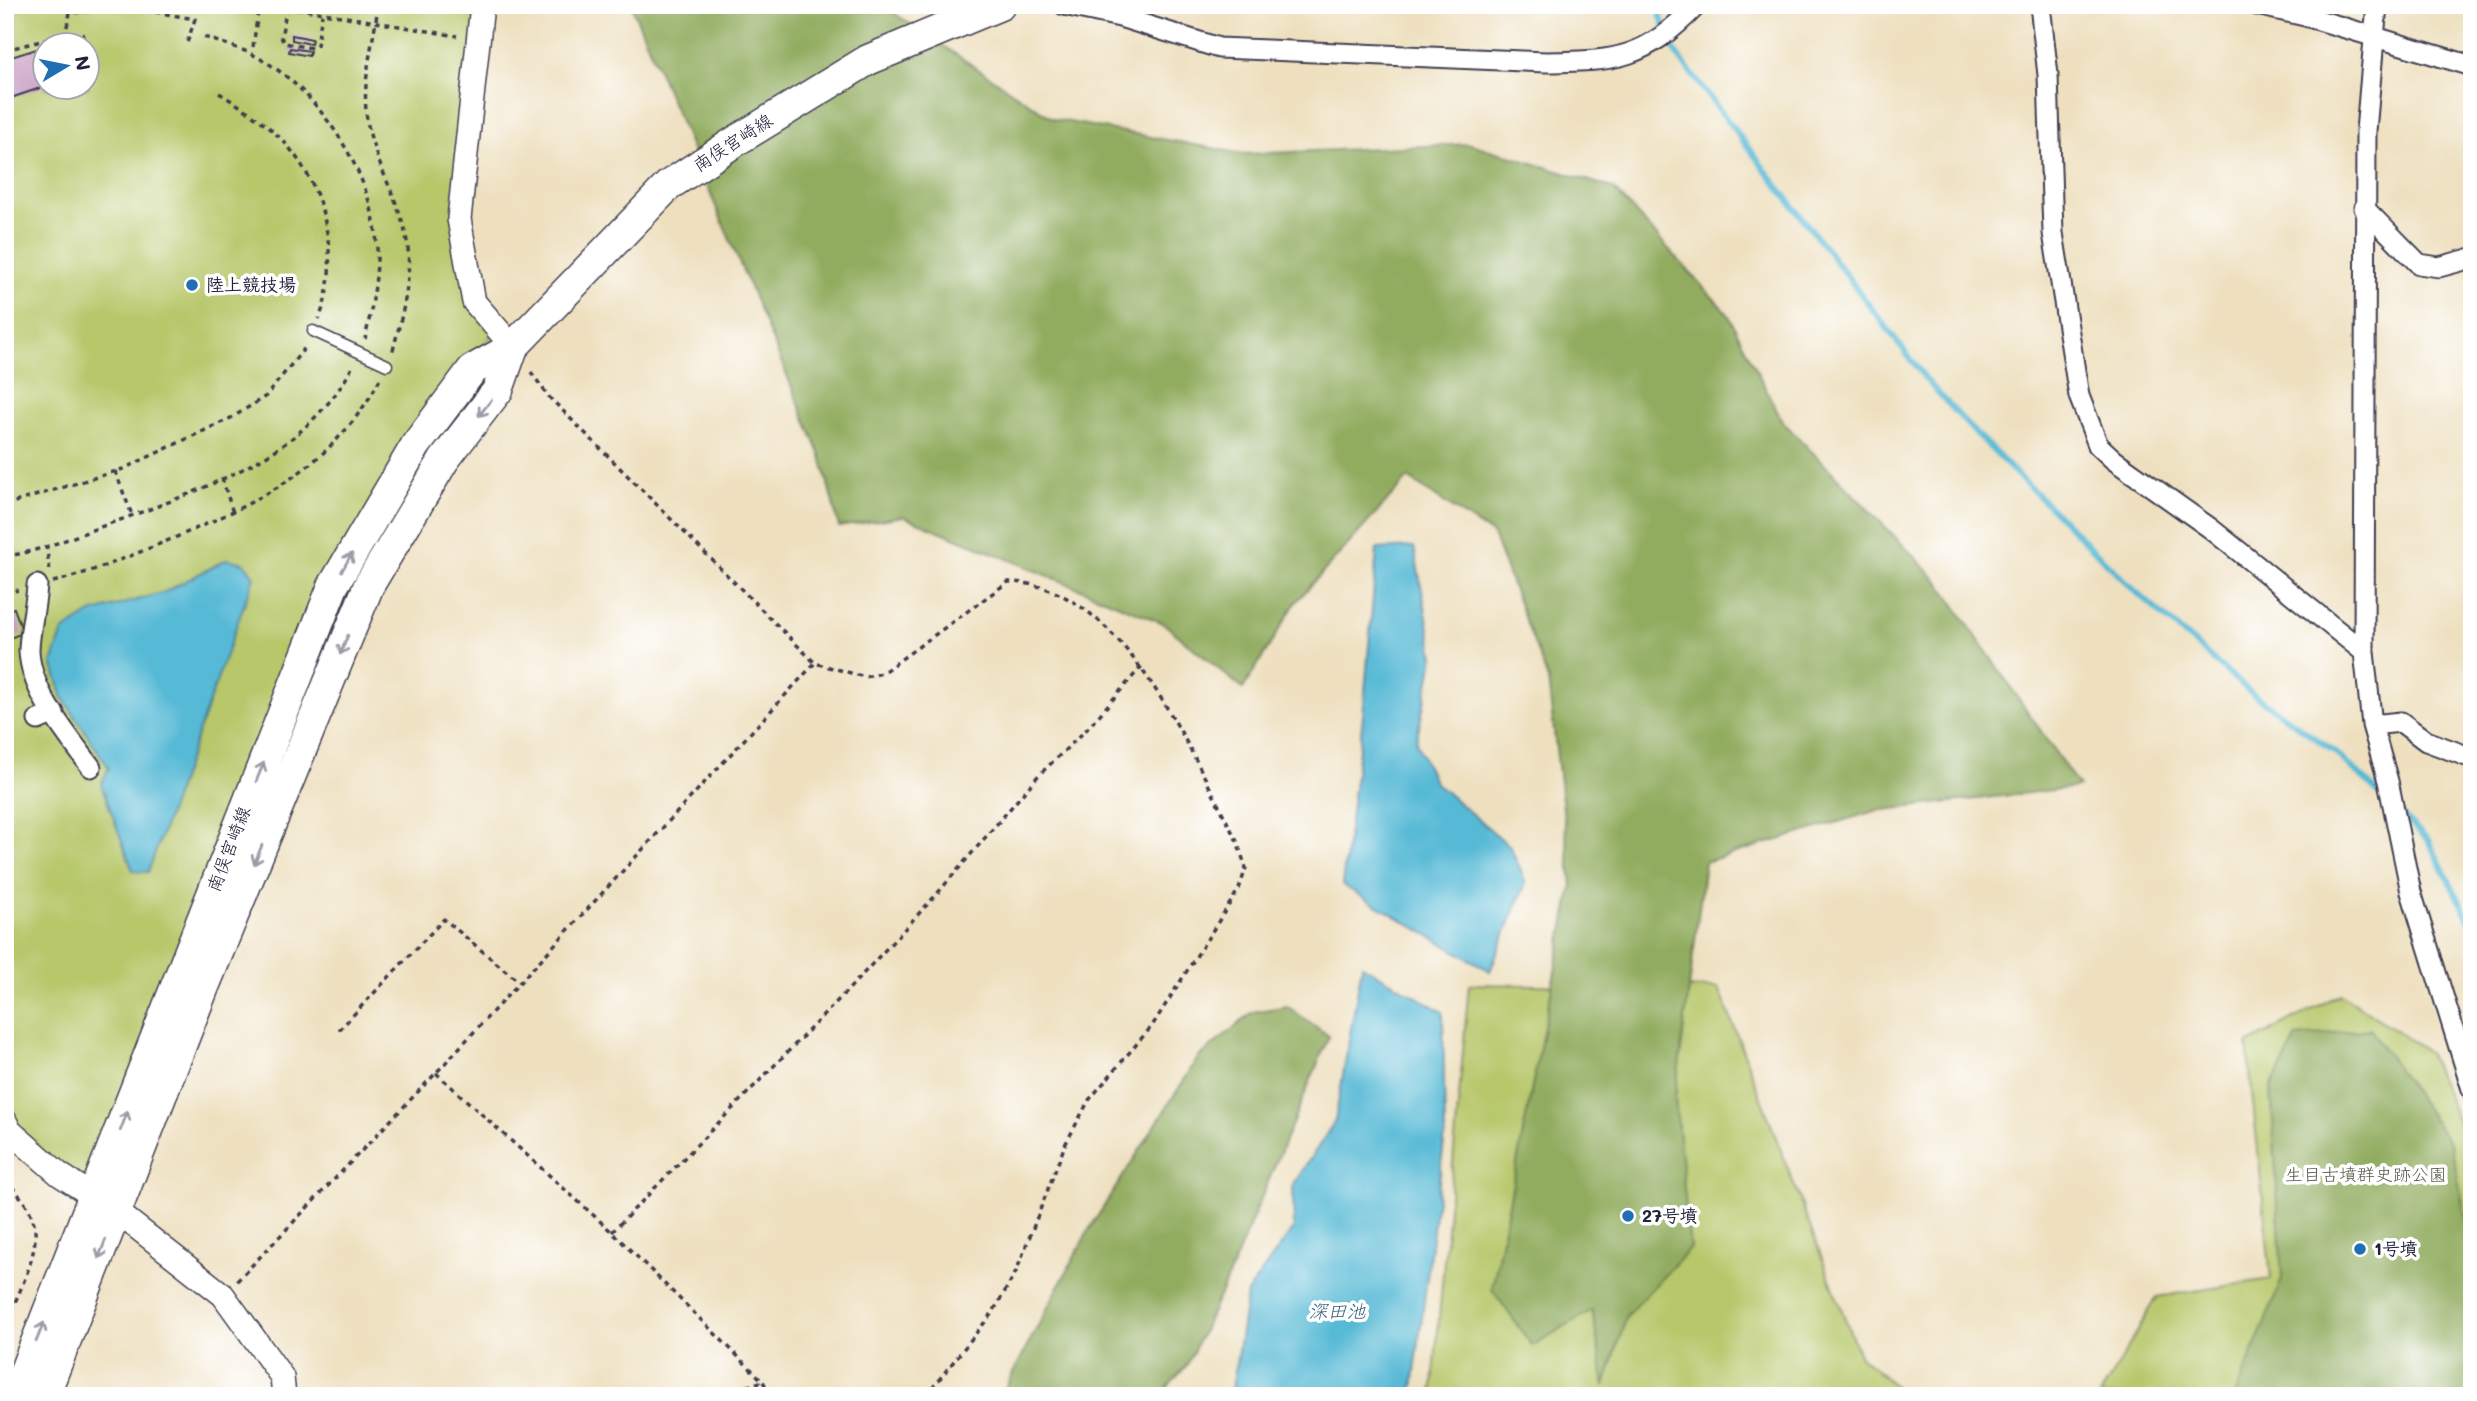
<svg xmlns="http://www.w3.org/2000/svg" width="2477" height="1401" font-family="Mali,'Klee One',sans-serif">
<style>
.green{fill:#b7c76a;stroke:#6c7452;stroke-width:2;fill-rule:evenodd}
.forest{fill:#91ac5e;stroke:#5a674c;stroke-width:2}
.water{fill:#57b9d5;stroke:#3c6e88;stroke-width:2}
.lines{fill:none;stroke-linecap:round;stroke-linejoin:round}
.stream{stroke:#57b9d5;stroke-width:6}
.building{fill:#c597c1}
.service-casing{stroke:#413e4f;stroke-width:13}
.minor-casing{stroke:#413e4f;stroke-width:23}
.tertiary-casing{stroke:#413e4f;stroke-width:26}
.primary-casing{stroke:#413e4f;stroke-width:33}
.path{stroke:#413e4f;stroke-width:3.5;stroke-dasharray:5 5;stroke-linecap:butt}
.service{stroke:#fff;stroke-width:10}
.minor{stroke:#fff;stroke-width:19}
.tertiary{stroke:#fff;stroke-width:23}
.primary{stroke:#fff;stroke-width:30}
.oneway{stroke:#9c9ca7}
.poi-dot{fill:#1f6fb2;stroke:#fff;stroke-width:2.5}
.labels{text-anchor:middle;stroke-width:7;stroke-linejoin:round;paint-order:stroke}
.street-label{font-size:18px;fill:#22223b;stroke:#fff}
.poi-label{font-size:18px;font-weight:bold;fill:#22223b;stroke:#fff;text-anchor:start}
.park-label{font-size:18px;fill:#565c4b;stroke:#fff}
.water-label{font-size:19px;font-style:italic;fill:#375e79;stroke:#fff}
</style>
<rect width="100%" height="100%" fill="#fff"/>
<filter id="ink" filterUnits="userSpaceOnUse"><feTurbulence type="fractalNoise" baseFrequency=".0143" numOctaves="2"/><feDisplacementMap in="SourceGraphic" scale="14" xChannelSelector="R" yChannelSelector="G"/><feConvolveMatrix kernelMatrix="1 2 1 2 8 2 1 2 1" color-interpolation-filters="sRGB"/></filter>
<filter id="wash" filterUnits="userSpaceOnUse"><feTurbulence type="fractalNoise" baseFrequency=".00686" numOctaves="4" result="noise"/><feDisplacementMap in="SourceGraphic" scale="28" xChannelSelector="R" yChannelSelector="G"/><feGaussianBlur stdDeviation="1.57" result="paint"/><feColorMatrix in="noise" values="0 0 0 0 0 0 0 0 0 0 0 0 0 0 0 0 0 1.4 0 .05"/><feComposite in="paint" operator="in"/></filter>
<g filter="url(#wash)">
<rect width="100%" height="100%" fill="#eee0bf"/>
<path class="green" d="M5,5h477l-23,214 15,83 22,26 -163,258 -239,612 -89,-77zM46,46h42v42h-42z
M1469,984l250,4 140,367 47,41h-474z
M2341,994l87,58 44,102v242h-372l57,-99 114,-18 -24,-235z"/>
<path class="forest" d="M631,5h251l171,114 191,35 227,-10 142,44 115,126 54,107 157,161 140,205 -204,24 -170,51 -30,236 15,150 -63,67 -22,71 -13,-76 -60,36 -40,-57 80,-403 -24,-206 -55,-145 -85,-57 -112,124 -53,87 -80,-66 -260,-107 -64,11 -18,-71z
M1287,1006l42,30 -100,239 -42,90 -27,31h-159l86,-163 111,-175 55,-46z
M2370,1029l81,116 21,102v149h-237l47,-117 -11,-192 26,-50z"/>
<path class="water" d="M1414,547l20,109 -18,86 18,40 76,64 16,37 -36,88 -148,-86 21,-169 14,-167z
M227,559l17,4 10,14 -106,295 -15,-1 -32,-87 8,-16 -46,-70 -11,-35 11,-32 28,-18 74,-21z
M1362,965l81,47 2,123 -33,261h-181l16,-103 47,-66 -1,-42 42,-64z"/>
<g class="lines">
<path class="stream" d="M1656,5l19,47 254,331 48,52 157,155 117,103 84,59 50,47
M2401,814l27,26 44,85"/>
</g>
<g id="blocks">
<path class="building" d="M83,34l3,12h-36v-1z
M292,35l20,4 -1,5 -19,-4z
M46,46v40l-41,14v-41z
M290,48l20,3 -1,5 -20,-4z
M14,608l9,25 -13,5 -5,-27z"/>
</g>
</g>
<g filter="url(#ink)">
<use href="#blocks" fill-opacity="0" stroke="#413e4f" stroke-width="2"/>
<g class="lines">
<g class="service-casing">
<path id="service" d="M313,331l74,34"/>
</g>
<g class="minor-casing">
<path id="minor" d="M1064,5l56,12 99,31 327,14c73,-1 98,-3 151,-57
M2040,5l8,70 5,158 26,163 19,49 16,15 96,68 154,124
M2257,5l48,11 167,50
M2377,5l-11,126 -2,521 8,73 16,56 23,111 61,197
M2364,208l55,56 20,3 33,-9
M37,585c-1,20 -8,48 -8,66 2,42 38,83 62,116
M38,720l16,-7
M2372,725l29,-3 25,19 46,17"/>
</g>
<g class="tertiary-casing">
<path id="tertiary" d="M482,5l-23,214 15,83 39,45
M5,1121l5,10 49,43 57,37 107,84 59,82 2,19"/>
</g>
<g class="primary-casing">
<path id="primary" d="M15,1396l318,-810 83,-141 56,-75 41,-23 156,-162 70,-46 129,-79 132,-55
M44,1396l159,-407 166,-404 75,-125 54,-70 15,-43"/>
</g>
<path class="path" d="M277,5l180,31
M378,5c-4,36 -15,70 -12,106 4,49 37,90 42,138 3,37 -7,70 -16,105
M287,7l-6,30 3,6 28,5 5,-3 5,-31
M204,37c14,5 28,9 41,14 65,28 119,108 130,176 6,37 -2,76 -10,112
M253,47l6,-42
M5,50l60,-15 5,-22 63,-5 62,11 -8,24
M219,93c28,17 56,35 75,61 34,44 46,113 25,165
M531,372l18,25 266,266 50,14 17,-4 126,-91c116,1 182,171 229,259l9,27 -7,21 -87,137 -63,74 -24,45 -49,127 -23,40 -67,84
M115,471l17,44
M222,478l11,35
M5,505l118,-36 110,-52 33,-21 41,-51
M46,545l4,26
M5,556c29,-3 60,-16 87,-26 61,-22 127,-44 182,-79 30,-19 64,-53 79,-86
M53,582c41,-10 82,-28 121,-44 87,-37 162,-73 207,-161
M5,593l13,-3
M339,1030l105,-111 74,62
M436,1073l176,159 151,149 7,15
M5,1179c11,13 23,24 28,41 10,29 -17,78 -28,105
M612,1232l237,-243 87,-94 102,-119 49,-47 55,-63
M237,1281l199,-208 379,-410
M718,1396l45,-15"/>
<use href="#service" class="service"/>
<use href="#minor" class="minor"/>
<use href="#tertiary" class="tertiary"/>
<use href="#primary" class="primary"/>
</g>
<defs><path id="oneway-shaft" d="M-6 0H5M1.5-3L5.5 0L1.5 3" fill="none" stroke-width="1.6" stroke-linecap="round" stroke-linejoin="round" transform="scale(1.75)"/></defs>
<g class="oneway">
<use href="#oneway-shaft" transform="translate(485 408) rotate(128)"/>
<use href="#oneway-shaft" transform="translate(347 562) rotate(-60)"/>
<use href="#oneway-shaft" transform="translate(344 645) rotate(112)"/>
<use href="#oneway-shaft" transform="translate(260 772) rotate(-68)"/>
<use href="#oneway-shaft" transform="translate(258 855) rotate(112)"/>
<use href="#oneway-shaft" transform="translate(124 1121) rotate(-69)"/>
<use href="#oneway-shaft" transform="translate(102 1249) rotate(111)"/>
<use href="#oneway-shaft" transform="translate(40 1332) rotate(-68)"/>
</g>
</g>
<g class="poi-dot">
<circle cx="192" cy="285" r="7"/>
<circle cx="1628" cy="1216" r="7"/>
<circle cx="2360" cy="1249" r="7"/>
</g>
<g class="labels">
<g class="street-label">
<text transform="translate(733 143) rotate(-33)" y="6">南俣宮崎線</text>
<text transform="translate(229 849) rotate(-69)" y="6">南俣宮崎線</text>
</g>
<g class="poi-label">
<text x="206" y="291">陸上競技場</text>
<text x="1642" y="1222">27号墳</text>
<text x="2374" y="1255">1号墳</text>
</g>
<g class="park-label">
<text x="2366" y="1181">生目古墳群史跡公園</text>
</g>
<g class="water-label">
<text x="1337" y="1318">深田池</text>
</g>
</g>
<rect width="2477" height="1401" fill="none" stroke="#fff" stroke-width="28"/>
<g transform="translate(66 66) rotate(80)"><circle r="33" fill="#ffffff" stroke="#a7a7b1" stroke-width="2"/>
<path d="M0-5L12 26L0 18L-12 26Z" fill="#1f6fb2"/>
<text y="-10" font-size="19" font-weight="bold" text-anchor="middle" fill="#22223b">N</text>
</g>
</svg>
